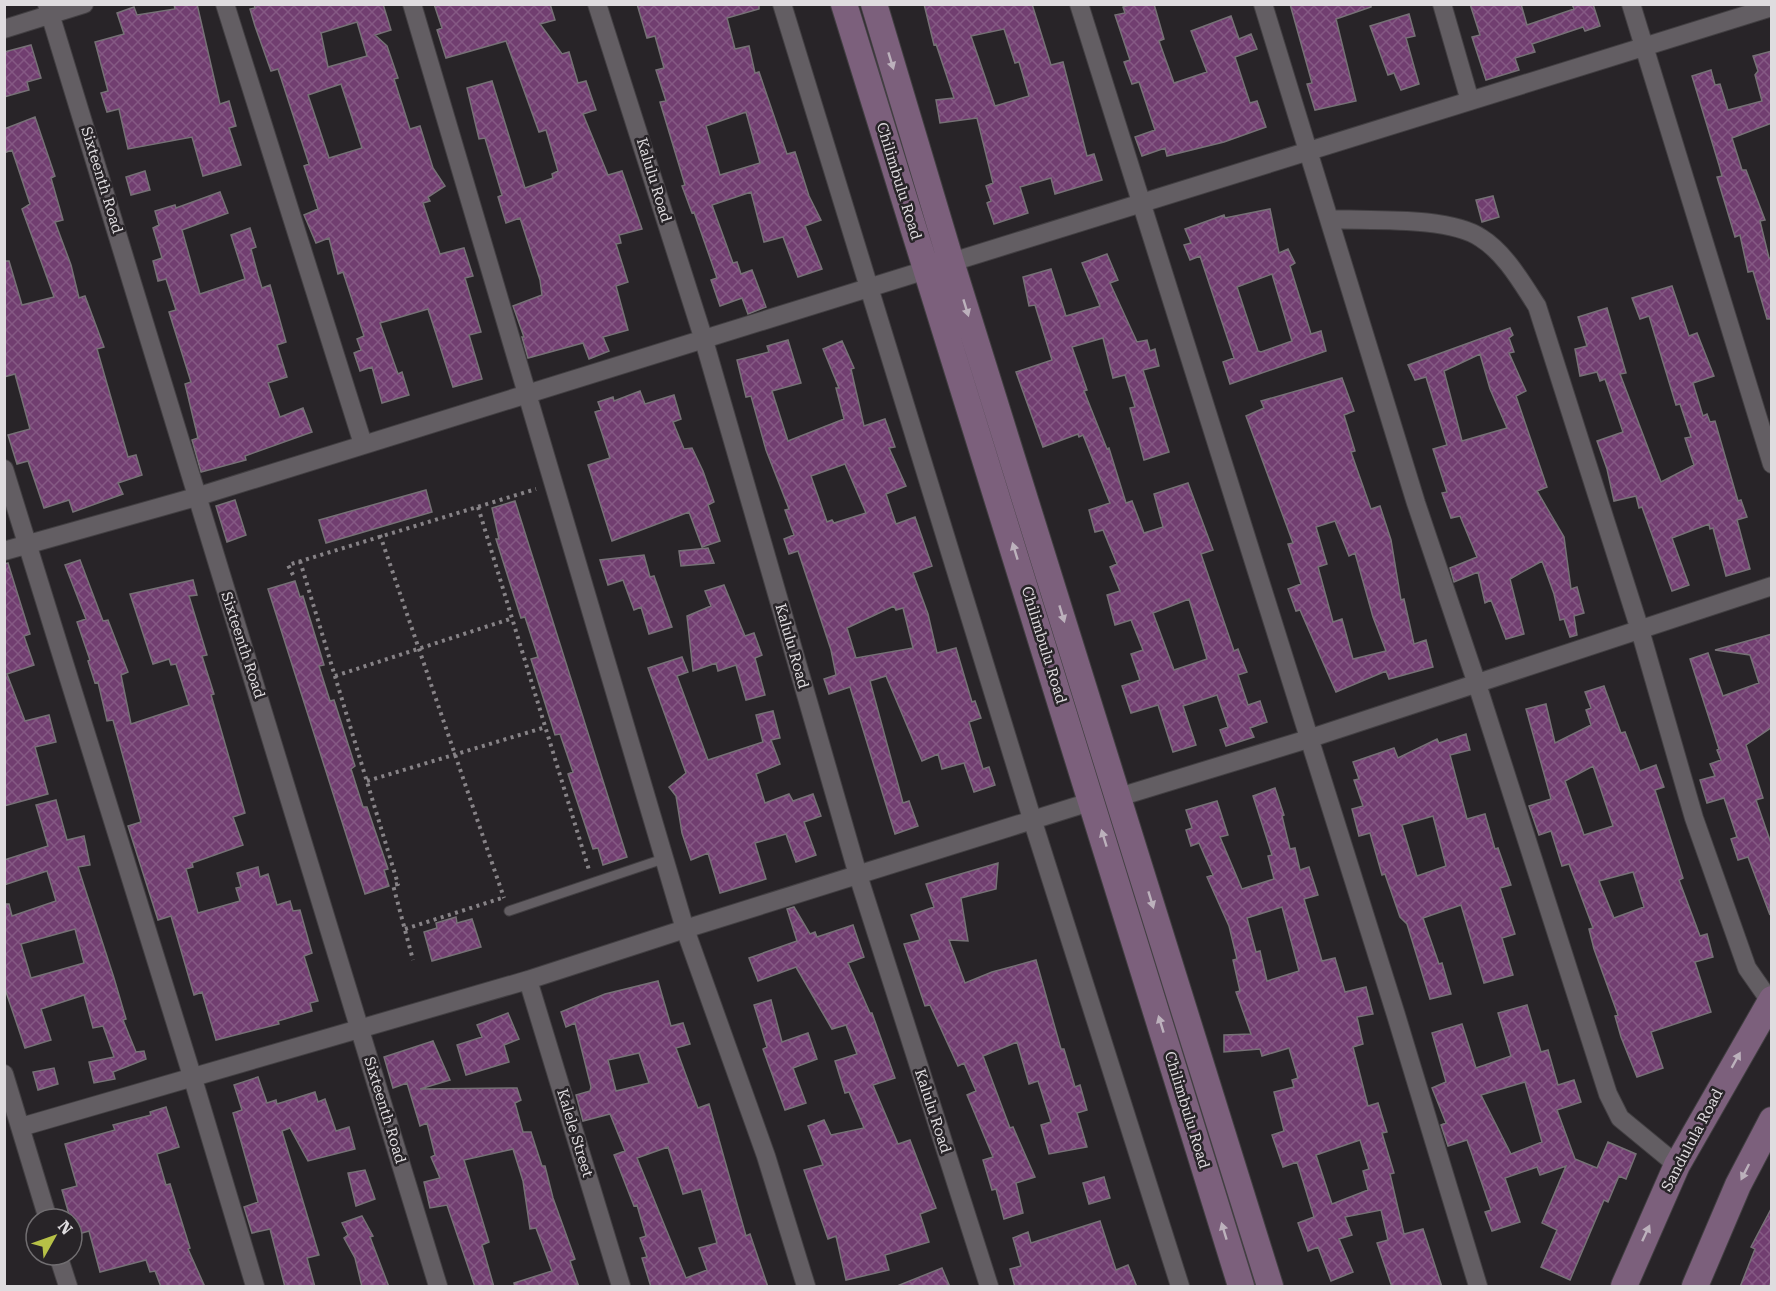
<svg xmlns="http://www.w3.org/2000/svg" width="1776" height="1291" font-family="'Roboto Serif',serif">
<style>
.building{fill:url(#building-cross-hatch);stroke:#767176;stroke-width:1.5;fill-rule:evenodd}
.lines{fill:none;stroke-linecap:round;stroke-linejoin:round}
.lane-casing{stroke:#423f42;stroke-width:11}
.street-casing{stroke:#423f42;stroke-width:20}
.secondary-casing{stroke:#423f42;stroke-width:28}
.path{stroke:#878387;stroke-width:4;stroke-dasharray:3 4.5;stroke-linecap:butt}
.lane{stroke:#635e63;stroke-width:9}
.street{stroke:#635e63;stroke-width:18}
.secondary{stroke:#7c607c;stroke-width:26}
.oneway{fill:#bcb1bc}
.labels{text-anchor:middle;stroke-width:5;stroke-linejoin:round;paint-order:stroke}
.street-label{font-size:15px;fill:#dfdcdf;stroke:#282428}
</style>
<defs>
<pattern id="building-cross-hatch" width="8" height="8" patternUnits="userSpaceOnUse" patternTransform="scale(1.5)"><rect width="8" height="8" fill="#713e70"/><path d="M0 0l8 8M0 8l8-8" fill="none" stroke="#855984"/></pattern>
</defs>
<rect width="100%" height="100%" fill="#282428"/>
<path class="building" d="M174,4h23l23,100 9,-3 7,25 -7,2 12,37 -38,11 -11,-39 -64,12 -9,-40 -12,3 -6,-19 7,-2 -13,-49 29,-8 -7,-21 17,-6 3,8 38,-6z
M254,4h129l8,26 -16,5 12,11 11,32 -4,1 16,50 10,-3 13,42 12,18 -17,11 2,4 -7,2 17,51 24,-6 9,28 -8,2 16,54 -12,3 13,44 -29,8 -25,-78 -48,14 18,51 4,-2 7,23 -27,8 -10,-36 -12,4 -6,-18 7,-3 -4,-11 7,-3 -21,-64 -5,2 -9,-36 -13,5 -12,-28 14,-6 -14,-43 5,-2 -31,-95 -7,2 -16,-45 -5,-17 5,-1zM357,22l10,34 -39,11 -7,-34zM341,84l21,64 -33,10 -21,-63z
M434,4h116l5,16 -15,4 22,30 7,-2 9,31 8,-2 10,29 -13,4 25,61 14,-4 20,58 -23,6 2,8 -5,1 12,38 -12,4 12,44 -25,7 6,14 -20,8 -6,-16 -55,15 -6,-21h2l-11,-31 29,-11 -2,-15 -20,-62 -14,5 -8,-26 4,-2 -17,-57 -6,1 -12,-51 25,-7 33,107 28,-10 -1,-4 6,-3 -12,-41 -7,2 -33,-91 -60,17 -9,-28 5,-2z
M637,4h122v5l-32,9 8,31 14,-3 6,27 4,-1 28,82 8,-2 14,44 12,24 -16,6 17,43 -24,8 -15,-40 -19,5 -13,-50 -39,13 21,58 4,-1 4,12 11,-4 14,37 -18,7 -6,-16 -22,8 -9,-26 6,-2 -23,-66 -2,1 -10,-27 3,-1 -25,-83 6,-1 -10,-31 8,-2 -9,-32 -8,2zM746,112l14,51 -40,12 -14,-49z
M924,4h108l19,61 12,-3 24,94 7,-2 8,26 -47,14 -4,-16 -31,9 8,26 -34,11 -7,-21 4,-2 -5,-15 7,-3 -16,-65 -37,5 -4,-23 18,-2 -18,-54 -2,1zM1004,29l11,34 4,-1 10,34 -34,10 -24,-70z
M1133,4h21l10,35 -5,2 15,42 33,-11 -16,-41 40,-15 8,23 12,-5 6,15 -22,8 15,46 7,-2 9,26 -42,15 -57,14 -2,-8 -23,8 -7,-19 20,-7 -16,-48 -7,2 -8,-22 6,-2 -15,-45 10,-2 -2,-6z
M1290,4h81v3l-35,12 20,82 -41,9 -8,-26 5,-1z
M1470,4h51l6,21 47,-16 -2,-5h21l7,22 -15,5 -2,-4 -51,17 3,8 -20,6 4,12 -33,10 -14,-43 8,-2z
M1409,14l6,22 -9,2 13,46 -18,6 -7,-17 -6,2 -18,-49z
M31,45l10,33 -14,4 2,8 -25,7v-45z
M1772,51v72l-40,15 10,32h4l19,50 -5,1 9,37h3v61h-5l-14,-48 -5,1 -8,-37 -5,2 -8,-27 -10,-33 5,-1 -3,-11 -27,-89 19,-6 4,15 5,-1 8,26 34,-9 -7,-26 3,-4 -5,-15z
M35,117l20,59 -4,2 12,42 -8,2 16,43 8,33 6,-2 19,51 -7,2 31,108 8,-2 6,20 -24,8 5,11 -50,18 -4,-12 -25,8 -16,-47 -11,3 -9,-29 22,-6 -15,-55 -11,3v-116h5l13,44 32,-8 -32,-88 8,-5 -18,-54 -8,3v-24z
M145,171l5,19 -19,5 -5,-18z
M220,192l8,21 -46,17 18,64 45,-15 -14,-44 19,-7 6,19 -5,2 7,26 4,13 8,-3 16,57 -9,3 10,32 -19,6 12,34 23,-9 9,24 -67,24 1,4 -45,12 -9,-32 6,-2 -13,-54 6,-2 -22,-70 7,-2 -10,-31 -8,2 -5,-20 9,-3 -9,-30 6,-3 -4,-14 20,-6 1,3z
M1493,196l6,21 -17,5 -6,-22z
M1270,209l9,44 9,-4 7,14 -5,3 21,68 10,-3 5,20 -96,33 -7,-22 11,-4 -34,-102 -10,4 -6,-15 7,-2 -6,-14 39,-14 1,3zM1272,274l20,67 -31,11 -3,-1 -21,-64z
M1107,254l11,26 -8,3 27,59 10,-2 3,11 5,-2 4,17 -16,4 26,82 -25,8 -14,-52 5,-1 -10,-32 -12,3 -10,-40 -31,9 15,43 -3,1 23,58 2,-1 17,55 6,-2 12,32 19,-6 -9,-33 34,-11 25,67 -12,4 33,97 4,-2 9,23 -9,3 10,30 12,-4 7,21 -17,6 4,9 -28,9 -6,-16 8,-3 -11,-32 -34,11 13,39 -23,7 -15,-47 -27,8 -9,-27 18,-6 -9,-26 12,-4 -12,-30 -16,5 -8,-30 13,-4 -10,-24 7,-3 -14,-34 -8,2 -6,-22 21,-7 -27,-68 -4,2 -1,-3 -35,13 -27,-75 36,-12 -17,-55 -6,1 -6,-29 28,-8 15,47 34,-10 -18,-43zM1189,599l18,60 -33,11 -21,-57z
M1672,286l17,50 8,-3 17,43 -21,7 10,33 4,-2 3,8 5,-1 23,80 3,-1 6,17 -10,3 13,49 -24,7 -13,-48 -3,1 -1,-5 -37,14 17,47 -17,6 -30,-84 -3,1 -3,-12 -22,5 -7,-32 -10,-28 26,-9 -18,-53 -5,2 -3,-9 -17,4 -5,-27 12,-3 -9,-29 29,-9 19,65 -6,1 41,108 33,-17 -9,-27 6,-1 -11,-33 -4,1 -27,-89 -9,3 -8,-21z
M1510,328l3,7 -4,3 5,14 -5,1 17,38 -10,5 31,91 -10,4 27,46 7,52 6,-2 7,26 -10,3 3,19 -7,2 -6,-18 -4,1 -6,-26 -12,-33 -32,18 14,55 -18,5 -15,-39 -6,3 -7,-31 -24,10 -4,-14 27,-11 -17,-41 -9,2 -9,-25 5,-1 -14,-43 14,-4 -21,-68 -11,3 -7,-15zM1480,354l10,35 17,39 -45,13 -18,-70z
M788,340l13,43 -29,8 16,50 56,-22 -8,-31h3l-16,-39 19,-8 12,27 -3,1 13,57 21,-7 10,28 -6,1 17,38 -20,8 10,30 19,-7 17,49 -19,7 15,41 9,39 19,-5 16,54 3,-1 6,17 -12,4 14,47 6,-2 6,18 -21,7 -10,-29 -22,6 -4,-15 -16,7 -36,-85 -16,5 33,122 6,-2 9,25 -23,8 -45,-147 -21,7 -5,-15 12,-4 -5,-25 -33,-99 -9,3 -5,-15 10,-4 -9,-25 4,-1 -23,-59 -15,-54 -5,1 -9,-37 32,-8 -2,-6zM845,464l21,49 -32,10 -2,-3 -5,2 -16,-46zM894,606l2,4 7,-2 10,40 -57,10 -9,-30z
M1342,378l12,33 -10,4 11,36 -4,1 20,57 9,-3 11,34 10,60 3,-1 10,45 12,-4 7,27 -44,12 -3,-8 -50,21 -36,-82 -4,1 -8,-22 13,-5 -13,-40 5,-1 -47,-127 18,-8 -3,-7zM1335,521l14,35 6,-3 18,64 13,34 -33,8 -11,-40 -9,3 -15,-55 9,-3 -11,-37z
M640,391l5,13 29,-9 7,24 -8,3 11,27 8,-1 11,23 11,31 -6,3 12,36 -18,6 -13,-35 -77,29 -24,-76 22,-7 -15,-46 6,-2 -3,-8 15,-5 1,4z
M426,490l6,22 -106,31 -7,-23z
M235,500l11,35 -19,7 -11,-36z
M515,501l112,356 -24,8 -5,-17 -5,1 -25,-75 5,-2 -13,-38 -5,1 -24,-76 7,-2 -13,-40 -4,1 -25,-79h3l-7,-31z
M708,548l6,15 -33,3 -2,-15z
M644,555l6,22 4,-1 18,51 -23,7 -8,-27 -7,3 -11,-30 -15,5 -8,-25z
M80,560l23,61 5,-1 20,52 -7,3 10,49 58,-19 -13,-41 -5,1 -2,-6 -16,5 -23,-70 63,-14 4,15 -8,1 18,59 -5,1 12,38 -3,1 34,118 -12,4 10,28 -51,18 1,4 -7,2 12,44 42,-12 -4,-13 5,-1 -4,-14 21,-6 2,10 8,-3 9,31 13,-4 3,10 7,-1 12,43 -8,3 14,45 -8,2 2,8 -34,10 1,3 -63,16 -14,-48 -8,3 -23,-79 -13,4 -30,-94 13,-4 -28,-102 -6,1 -9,-39 -3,1 -7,-22 2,-1 -13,-38 9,-3 -21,-54z
M8,563l22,71 -6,2 10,29 -27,9 18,47 24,-6 7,27 -21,5 13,47 -44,12v-242z
M295,581l5,16 3,-1 21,69 -5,1 11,35 4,-1 21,66 -4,3 12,38h4l21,62 -4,1 5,16 -24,8 -97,-305z
M724,585l21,51 9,-3 8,22 -7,3 10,37 -19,5 -10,-35 -18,6 -2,-8 -23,8 -6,-55 24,-10 -6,-15z
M1772,634v93l-26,18 17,53 -7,2 16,46 -2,69 -22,-58 -10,3 -7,-21 6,-2 -13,-39 -17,5 -7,-23 15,-4 -5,-12 11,-4 -4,-10 2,-1 -29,-90 18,-6 15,43 36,-13 -9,-28 -35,-5z
M682,657l6,15 -11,4 31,84 55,-18 -7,-27 17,-4 7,27 -9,2 9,24 -24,10 9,29 24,-9 4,7 20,-7 8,22 -17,6 12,33 -20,7 -10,-28 -31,9 11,36 -46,14 -12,-40 -17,7 -9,-27 -6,-37 -7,-9 17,-14 -38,-105z
M1604,686l17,47 4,-1 15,39 16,-6 8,22 -9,3 28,88 -4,2 21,56 7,-2 6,23 -18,5 16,50 -60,20 12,36 -26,9 -16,-40 -6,-21 3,-1 -24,-66 -5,-20 4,-1 -24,-64 -7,2 -11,-35 -12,4 -10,-29 22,-7 -25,-90 20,-5 9,39 36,-18 -5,-15 5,-2 -6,-16zM1593,766l20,60 -29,9 -19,-54zM1633,872l11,35 -30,11 -15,-37z
M1466,734l4,16 -20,5 17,64 18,-5 10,35 3,-1 13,37 -11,3 15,46 -13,4 11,37 -29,8 -23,-78 -38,13 16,46 3,-1 9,31 -21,5 -23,-75 -7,-7 -15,-43 -3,1 -12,-42 -11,3 -7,-27 11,-3 -9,-26 5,-1 -6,-17 41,-14 4,10 39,-19 2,4zM1433,816l13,50 -29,10 -15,-51z
M1275,788l9,27 -2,1 8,33 5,-1 5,22 9,-3 9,28 -14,4 18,62 13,-3 10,34 21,-5 7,27 -16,3 6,27 -10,3 15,59 10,-3 9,29 -5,1 12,40 -4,1 14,60 19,-5 19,58h-50l-15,-44 11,-3 -7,-30 -36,7 7,18 -13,4 14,33 -22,9 -13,-34 -10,4 -10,-28 16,-6 -17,-55 -14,5 -11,-32 12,-4 -10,-39 20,-5 -2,-7 6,-2 -9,-30 -27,8 -2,-7 -36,3v-17l27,-1 -15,-42 4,-1 -7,-31 4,-1 -8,-33 -22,-49 6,-2 -14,-32 -8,3 -5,-16 6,-2 -6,-18 31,-9 11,34 -8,2 22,52 32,-10 -6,-23 4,-1 -19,-59zM1282,907l17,64 -32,10 -7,-30 -4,1 -9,-34zM1360,1140l9,29 -6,2 5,19 -36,14 -16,-49z
M56,800l11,40 17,-4 6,29 -12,2 36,111 12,41 -3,1 13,32 8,-1 2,8 -33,13 2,7 -21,4 -5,-21 25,-5 -11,-31 -10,2 -9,-33 -43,14 10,31 -26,8 -21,-62v-82h5l3,12 44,-15 -9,-30 -43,14v-25l44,-14 -12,-41zM75,929l9,34 -53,15 -10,-34z
M998,863l-2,26 -35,9 7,43 -19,-1 16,43 27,-11 44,-12 25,89h3l11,38 5,-2 7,25 -10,3 10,34 -38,7 -8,-29 10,-3 -13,-41 -9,3 -12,-42 -34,14 27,72 3,-1 22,50 -19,6 7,30 -19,6 -8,-30 -4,1 -9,-30 10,-3 -26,-62 9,-4 -12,-28 -6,3 -28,-61 -5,1 -21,-62 16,-4 -9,-25 23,-8 -8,-23z
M794,907l16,27 5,-2 2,5 36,-12 11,32 -16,6 22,50h2l23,65 -22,7 25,59 12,-4 26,68 -16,6 9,28 -44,13 4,15 -43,10 -10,-44 -8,3 -24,-69 19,-5 -15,-39 16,-6 7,15 33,-7 -15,-36 -4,1 -10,-32 22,-7 -11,-29 -14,4 -36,-62 -38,14 -9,-23 48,-17 -10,-32z
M456,917l1,6 15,-4 9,28 -49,14 -8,-29 13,-4 -1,-5z
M658,981l13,45 12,-3 7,21 -14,4 22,60 11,-4 37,132 4,-2 18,53h-117l-9,-29 5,-1 -7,-19 6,-2 -9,-31 -3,1 -20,-51 11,-4 -15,-37 -27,7 -7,-26 14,-4 1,-4 -16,-64 -9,4 -5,-15 44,-18zM639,1053l10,30 -33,8 -8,-31zM668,1147l15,47 18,-5 16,54 -18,5 8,22 -21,8 -49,-120z
M771,1000l11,42 26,-9 9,26 -24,9 13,35 -21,7 -22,-61 4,-2 -13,-42z
M1527,1005l14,47 7,-2 10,35 16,-5 7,22 -24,8 18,49 22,9 11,-26 28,12 -10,25 -7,-3 -11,26 -4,-2 -34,80 -29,-13 16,-37 -15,-7 24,-57 -26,9 -3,-8 -32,11 15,44 -28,9 -7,-19 6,-2 -24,-70 -19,6 -7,-21 5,-2 -14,-35 14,-6 -14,-49 30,-9 14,44 35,-12 -13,-43zM1525,1082l17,60 -31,12 -30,-59z
M508,1013l11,26 -15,6 5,17 -43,13 -9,-30 25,-8 -5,-12z
M433,1041l17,39 -30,9 97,-1 4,12 -6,3 8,29h8l11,34h3l8,32 22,61 -5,2 9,26h-64l-1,-4 38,-12 -16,-43 -6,1 -7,-48 -10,-32 -49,11 25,82 -7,3 12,42h-19l-28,-82 -17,3 -6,-26 16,-4 -9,-21 4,-2 -8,-32 -7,3 -13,-43 -14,5 -9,-31z
M54,1068l4,16 -20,6 -5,-18z
M258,1077l9,26 9,-3 1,4 38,-12 3,10 7,-3 11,32 13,-4 6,22 -47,12 -18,-33 -8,3 37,124 -12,3 8,29h-30l-15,-58 -18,4 -8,-26 14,-5 -25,-89 9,-3 -8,-25z
M166,1107l13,40 -22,7 9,31 4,-1 20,64 -2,1 17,38h-44l-6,-16 -5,1 -4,-12 -46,12 -11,-41 -14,4 -13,-45 15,-4 -12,-42 50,-14 -2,-5 38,-10 -1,-3z
M365,1170l10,29 -19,7 -8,-33z
M1104,1177l6,21 -21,6 -6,-21z
M1771,1209l1,70 -3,8h-29l15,-38 -4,-2z
M362,1216l11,20 -3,1 19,50h-27l-7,-29 -11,-20 4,-3 -6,-12z
M1100,1221l16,49 12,-5 9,22h-122l-5,-18 11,-3 -8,-28 15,-6 3,11z
M942,1268l8,19h-53v-1z"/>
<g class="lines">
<g class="lane-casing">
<path id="lane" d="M509,911l154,-52"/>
</g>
<g class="street-casing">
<path id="street" d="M47,4l391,1282
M225,4l138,440
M412,4l273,925 81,227 40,130
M597,4l106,333 155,538 131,411
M782,4l251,818 147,464
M1079,4l317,1011 82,271
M1263,4l153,499 61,181 131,410 12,24 57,47
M1442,4l28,97
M1631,4l141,460
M4,29l80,-25
M1330,219c40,2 119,-3 151,19 24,15 41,45 56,68l103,324 54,188 53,150 23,33
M4,469l189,610 62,207
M4,551l192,-54 1576,-490
M1119,797l189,-58 464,-153
M528,980l93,306
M4,1074l44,145
M21,1127l507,-147 157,-51 408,-128
M58,1255l10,31"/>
</g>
<g class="secondary-casing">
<path id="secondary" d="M844,4l397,1282
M874,4l77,258 319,1024
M1624,1286l53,-121 95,-166
M1695,1286l43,-101 34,-65"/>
</g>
<path class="path" d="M478,507l111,363
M380,535l124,363
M300,561l98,323 -5,1 20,75
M293,575l-5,-10 248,-76
M335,676l178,-58
M367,781l179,-54
M405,929l97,-31"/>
<use href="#lane" class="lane"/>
<use href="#street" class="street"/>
<use href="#secondary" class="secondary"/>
</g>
<defs><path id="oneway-solid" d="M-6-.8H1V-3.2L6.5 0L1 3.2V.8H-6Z" transform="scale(1.5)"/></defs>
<g class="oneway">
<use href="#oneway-solid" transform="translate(891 61) rotate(73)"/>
<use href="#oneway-solid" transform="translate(966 308) rotate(73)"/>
<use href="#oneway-solid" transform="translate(1015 551) rotate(-107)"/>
<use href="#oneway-solid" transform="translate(1062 614) rotate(73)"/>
<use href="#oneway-solid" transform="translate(1104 838) rotate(-107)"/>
<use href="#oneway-solid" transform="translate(1151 900) rotate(73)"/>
<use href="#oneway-solid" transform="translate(1161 1024) rotate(-107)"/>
<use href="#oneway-solid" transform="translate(1736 1060) rotate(-61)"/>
<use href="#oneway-solid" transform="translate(1745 1172) rotate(117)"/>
<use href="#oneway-solid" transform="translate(1224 1231) rotate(-107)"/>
<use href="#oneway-solid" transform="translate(1646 1233) rotate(-65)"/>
</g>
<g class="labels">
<g class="street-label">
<text transform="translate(102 180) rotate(73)" y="5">Sixteenth Road</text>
<text transform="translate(654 180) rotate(73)" y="5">Kalulu Road</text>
<text transform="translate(899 181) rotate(73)" y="5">Chilimbulu Road</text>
<text transform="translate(243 645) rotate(72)" y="5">Sixteenth Road</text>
<text transform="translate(1044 645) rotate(73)" y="5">Chilimbulu Road</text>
<text transform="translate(792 646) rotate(74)" y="5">Kalulu Road</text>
<text transform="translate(385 1110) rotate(73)" y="5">Sixteenth Road</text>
<text transform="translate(1187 1110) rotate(73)" y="5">Chilimbulu Road</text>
<text transform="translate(933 1111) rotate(72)" y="5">Kalulu Road</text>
<text transform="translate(575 1133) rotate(73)" y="5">Kalele Street</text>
<text transform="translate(1692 1140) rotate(-62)" y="5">Sandulula Road</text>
</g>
</g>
<rect width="1776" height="1291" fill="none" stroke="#dfdcdf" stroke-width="12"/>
<g transform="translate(54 1237) rotate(50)"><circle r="28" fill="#282428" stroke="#716e71" stroke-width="1.5"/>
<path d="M0-4.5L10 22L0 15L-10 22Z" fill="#b7c147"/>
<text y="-9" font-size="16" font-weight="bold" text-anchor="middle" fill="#dfdcdf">N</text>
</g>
</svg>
